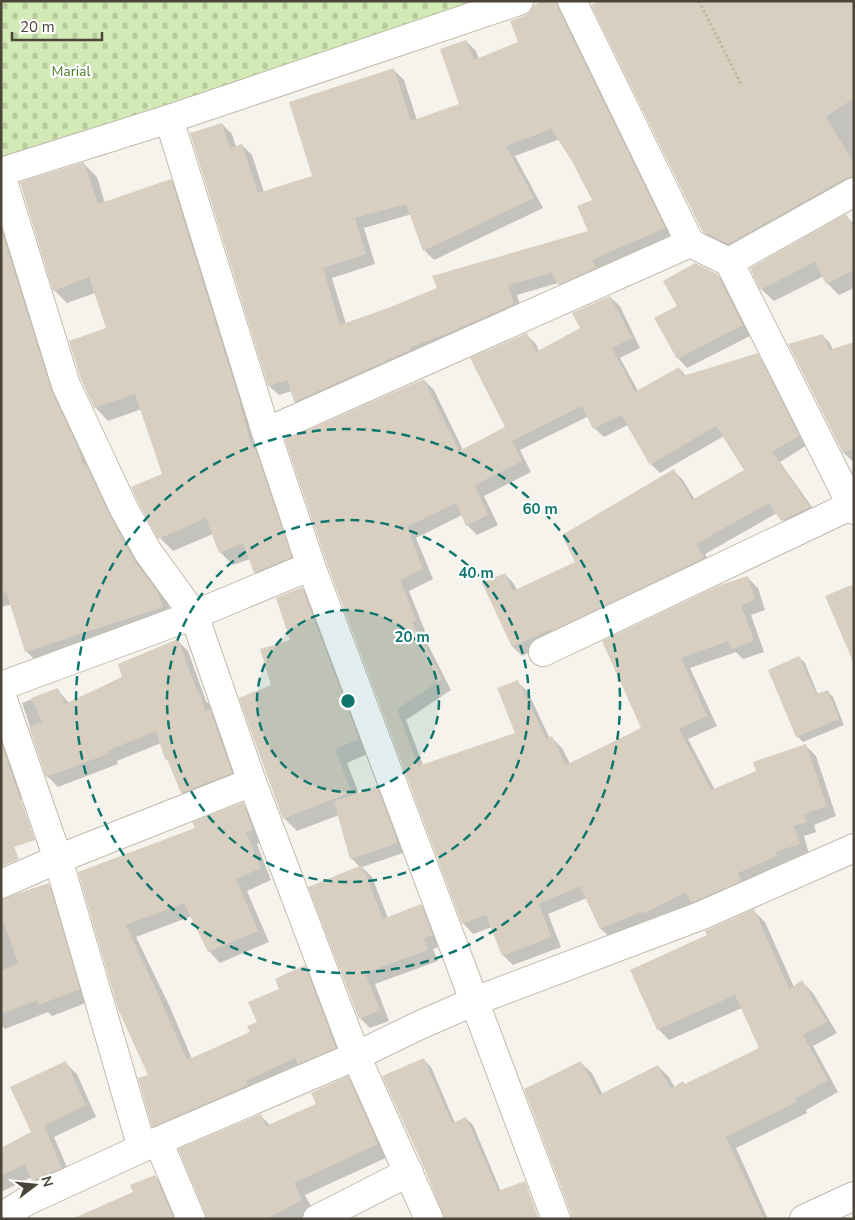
<svg xmlns="http://www.w3.org/2000/svg" width="855" height="1220" font-family="'Nunito Sans',sans-serif">
<style>
.cemetery{fill:url(#cemetery-stones)}
.shadow{fill:#0003;fill-rule:evenodd}
.building{fill:#d8cfc1;fill-rule:evenodd}
.lines{fill:none;stroke-linecap:round;stroke-linejoin:round}
.street-casing{stroke:#c2bbae;stroke-width:30}
.path{stroke:#c4b79f;stroke-width:3;stroke-dasharray:2.5 2.5;stroke-linecap:butt}
.street{stroke:#fff;stroke-width:28}
.ring{fill:none;stroke:#0f766e;stroke-width:2.5;stroke-dasharray:9 6}
.labels{text-anchor:middle;stroke-width:4.5;stroke-linejoin:round;paint-order:stroke}
.park-label{font-size:14px;fill:#4a7f2a;stroke:#fff}
.centre{fill:#0f766e;stroke:#fff;stroke-width:2.5}
.ring-label{font-size:15px;text-anchor:middle;font-weight:bold;fill:#0f766e;stroke:#fff;stroke-width:4.5;stroke-linejoin:round;paint-order:stroke}
</style>
<defs>
<pattern id="cemetery-stones" width="16" height="16" patternUnits="userSpaceOnUse" patternTransform="scale(1.25)"><rect width="16" height="16" fill="#d2eab5"/><path d="M2 7V4a2 2 0 0 1 4 0v3zM10 15v-3a2 2 0 0 1 4 0v3z" fill="#b6ca9c"/></pattern>
</defs>
<rect width="100%" height="100%" fill="#f6f3ec"/>
<path class="cemetery" d="M1,1h480l-480,165z"/>
<path class="shadow" d="M545,1h16l113,237 -105,56 -11,-11 -41,12 6,19 -218,97 -10,-9 -3,-11 -13,4 -10,-9 -47,-262 10,10 4,13 6,-2 10,10 12,37 50,-16 80,-106 10,10 13,40 44,-16 5,-63 10,10 3,8 41,-17 5,-25zM560,139l14,21 19,40 -3,32 -244,92 -14,-46 43,-14 -11,-36 48,-14 13,37 9,9 109,-52 -28,-52z
M854,1v190l-114,64 -26,-13 -11,-11z
M84,164l13,13 8,26 66,-23 13,13 120,377 -36,15 -13,-13 -5,-13 -17,6 -13,-13 -7,-18 -40,17 -13,-13 4,-64 -22,-65 -34,12 -13,-14 12,-78 -12,-36 -28,10 -13,-13z
M1,205l120,324 25,44 22,31 5,14 -135,45 -12,-12 -14,-47 -11,3z
M846,216l8,8v64l-15,7 -12,-12 -3,-7 -50,25 -13,-12z
M717,275l10,10 25,50 -65,33 -9,-10 1,-51z
M610,297l10,9 20,42 -20,10 18,33 41,-23 7,8 71,-21 10,9 40,81 -27,17 39,55 -27,13 -15,-17 -72,41 8,14 -191,88 -9,-9 -8,-73 9,10 3,6 60,-27 97,-92 9,9 12,20 51,-30 -22,-34 -64,37 -9,-9 -23,-39 -24,12 -10,-9 -5,-12 -69,34 11,22 -47,24 14,29 -21,10 -10,-10 -5,-10 -46,23 17,41 -24,12 16,40 -3,2 29,57 -45,30 17,45 94,-31 1,-52 10,10 22,47 2,-1 10,10 8,16 73,-35 -40,-87 145,-64 10,10 7,22 -14,5 13,37 -21,7 -7,-7 -46,16 27,58 -29,13 27,51 42,-19 49,-25 10,10 20,60 -22,9 2,7 -12,4 5,18 -24,8 1,5 -83,45 -9,-9 -41,21 -41,15 -11,-10 -14,-31 -39,16 13,33 -48,18 -10,-10 -11,-28 -19,7 -10,-11 -136,-363 97,-180 10,10 29,60 45,-18 18,-98 10,10 3,7 42,-22z
M822,335l8,8 3,7 21,-7v117l-2,1 -8,-8 -54,-108z
M302,588l13,13 57,151 -25,11 12,31 17,-7 9,9 21,56 -44,15 10,10 16,41 33,-13 10,11 11,30 -9,3 5,12 -63,23 14,37 -19,7 -10,-10v-151l-9,-9 -12,-43 -42,16 -13,-13 -12,-132 20,-45z
M178,641l10,10 18,50 4,4 2,8 8,8 22,62 -50,20 -10,-10 -12,-30 -4,-4 -5,-16 -44,18 1,3 -60,23 -11,-11 -25,-73 35,-14 12,14 54,-25z
M799,657l6,6 13,32 9,-4 6,6 11,28 -41,17 -6,-6z
M1,727l25,71 -25,8z
M243,804l11,11 10,26 -7,3 14,36 -24,11 22,51 -49,21 -11,-12 -17,-35 -56,21 34,70 22,52 60,-27 29,-43 24,-22 11,11 31,81 -182,78 -12,-11 -4,-50 -69,-203 116,-44z
M48,885l13,12 30,104 -39,15 -4,-4 -43,17 -4,-4v-125z
M754,911l11,11 29,65 8,-5 11,11 24,40 -24,13 25,46 -32,18 1,3 -71,35 32,71h-170l-19,-23 2,-133 11,10 11,22 55,-29 11,11 6,11 11,-3 75,-36 -19,-41 -73,32 -11,-11 -26,-58 76,-35z
M424,1060l7,7 24,56 11,-5 7,7 37,88 -66,-1z
M65,1063l12,11 19,43 -42,20 18,42 -27,13 -13,-15 -31,15v-42l31,-17z
M348,1078l12,12 30,66 -85,39 9,17 -12,7h-95l53,-104 11,11 46,-21z
M155,1176l11,11 13,32h-86l42,-26z"/>
<path class="building" d="M542,1h15l1,7 107,220 -73,32 4,8 -38,17 -6,-12 -44,12 6,19 -61,27 -44,17 1,2 -116,52 -6,-22 -20,6 -78,-253 32,-10 8,25 12,-4 16,49 54,-17 -23,-74 105,-34 17,53 48,-17 -19,-55 26,-9 8,20 44,-18 -8,-21 14,-5 6,-4 4,-7zM551,129l21,32 20,39 -15,6 11,25 -156,45 5,12 -49,20 -48,17 -17,-57 43,-14 -11,-36 51,-14 17,47 111,-53 -28,-52z
M601,1h253v97l-28,19 28,46v13l-8,2 -118,66 -26,-13 -111,-226z
M84,162l14,42 73,-25 67,217 14,53 3,-1 37,109 -38,16 -11,-30 -24,10 -13,-35 -48,21 -20,-37 -7,-15 31,-13 -27,-80 -41,14 -13,-29 -12,-38 37,-13 -17,-51 -36,14 -33,-109z
M846,214l8,15v41l-28,14 -11,-22 -55,28 -10,-22z
M1,229l51,163 27,58 4,15 3,-1 24,52 24,44 23,31 6,16 -138,45 -19,-61 -5,2z
M695,263l22,11 26,51 -66,34 -23,-41 23,-12 -14,-25z
M610,296l22,42 -20,10 23,44 44,-25 4,9 75,-23 41,83 -27,16 38,55 -29,14 -12,-18 -73,41 8,14 -152,73 -1,-2 -39,18 -30,-64 23,-10 8,18 62,-29 -13,-27 112,-66 18,31 52,-30 -28,-44 -66,39 -29,-50 -28,14 -11,-23 -70,35 -42,-83 57,-25 9,19 44,-24 -8,-15z
M823,334l6,16 25,-8v107l-11,4 -55,-109z
M424,379l35,72 46,-24 17,34 -47,24 13,30 -22,11 -10,-23 -49,24 16,42 -23,11 16,40 -4,2 30,57 -45,30 21,57 97,-33 -18,-45 21,-8 28,59 6,-3 14,29 75,-37 -39,-87 118,-56 28,-9 7,24 -14,5 13,36 -22,8 -4,-8 -47,17 26,58 -28,13 32,61 45,-19 -3,-9 53,-18 21,62 -23,8 3,8 -13,4 6,18 -25,8 2,4 -39,17 3,8 -47,21 -3,1 -5,-11 -44,22 -1,-2 -41,17 -20,-43 -41,18 12,33 -49,19 -16,-41 -24,9 -136,-363 -41,-121z
M854,584v80l-29,-68z
M302,587l57,152 -24,10 16,43 -68,27 -44,-121 32,-13 -11,-36 30,-9 -14,-42z
M178,639l20,55 2,-1 5,18 5,-2 22,64 -51,20 -14,-34h-2l-9,-28 -49,20 1,3 -62,23 -17,-50 13,-5 -11,-24 27,-10 7,16 57,-27 -4,-13z
M799,656l17,38 12,-4 11,29 -43,18 -28,-67z
M1,743l34,97 -21,7 5,12 -18,8z
M377,786l21,57 -48,16 -16,-57z
M243,802l10,28 -7,2 15,36 -25,11 22,52 -50,21 -24,-49 -58,22 32,69 29,66 63,-28 -3,-6 10,-4 -9,-20 31,-13 -4,-10 30,-14 31,83 -38,16 -3,-6 -49,23 2,4 -96,42 -14,-49 10,-3 -30,-66 -40,-137 117,-44 -3,-6z
M362,865l21,54 38,-15 12,31 -9,3 4,12 -63,23 15,37 -21,9 -51,-132z
M49,883l31,106 -41,16 -2,-5 -36,14v-43l17,-8 -17,-49v-15z
M754,909l35,80 13,-9 25,42 -24,13 25,45 -33,19 2,3 -71,35 38,82h-193v-5l-47,-125 57,-28 18,34 59,-30 13,24 12,-8 2,3 74,-36 -24,-53 -78,35 -27,-60 77,-35 -2,-4z
M424,1058l28,65 14,-6 32,74 27,-10 14,38h-94l-22,-54 -41,-89z
M66,1061l20,44 -42,21 18,42 -30,13 -7,-17 -24,12v-28l30,-16 -21,-45z
M348,1076l30,68 -84,39 8,17 -36,19h-60l-1,-6 -27,-64 83,-35 5,12 50,-22 -5,-11z
M155,1175l18,42 -4,2h-97l61,-27 -3,-7z"/>
<g class="lines">
<g class="street-casing">
<path id="street" d="M572,1l118,242 39,19 125,248
M169,119l97,313 45,134 245,653
M1,172l168,-53 350,-118
M1,175l65,210 58,124 24,43 46,63 58,167 104,274 73,163
M729,262l125,-70
M266,432l424,-189
M543,652l311,-148
M1,686l193,-71 117,-49
M1,694l57,165 84,289
M1,884l57,-25 194,-77
M158,1141l33,78
M1,1217l26,-16 115,-53 214,-92 64,-31 55,-24 225,-85 154,-68
M317,1219l92,-47
M804,1219l50,-23"/>
</g>
<path class="path" d="M699,1l43,85"/>
<use href="#street" class="street"/>
</g>
<circle cx="348" cy="701" r="91" fill="#0f766e" fill-opacity=".12"/>
<g class="ring">
<circle cx="348" cy="701" r="91"/>
<circle cx="348" cy="701" r="181"/>
<circle cx="348" cy="701" r="272"/>
</g>
<g class="labels">
<g class="park-label">
<text x="71" y="76">Marial</text>
</g>
</g>
<circle cx="348" cy="701" r="8" class="centre"/>
<g class="ring-label">
<text x="540" y="514">60 m</text>
<text x="476" y="578">40 m</text>
<text x="412" y="642">20 m</text>
</g>
<rect width="855" height="1220" fill="none" stroke="#4b4439" stroke-width="5"/>
<g transform="translate(35 1185) rotate(74)" stroke="#ffffff" stroke-width="4" paint-order="stroke">
<path d="M0-4L9 19L0 12L-9 19Z" fill="#4b4439"/>
<text y="-8" font-size="14" font-weight="bold" text-anchor="middle" fill="#4b4439">N</text>
</g>
<path d="M12 32v8h90v-8" fill="none" stroke="#4b4439" stroke-width="2.5"/>
<text x="20" y="32" font-size="15" fill="#4b4439" stroke="#ffffff" stroke-width="4" paint-order="stroke">20 m</text>
</svg>
